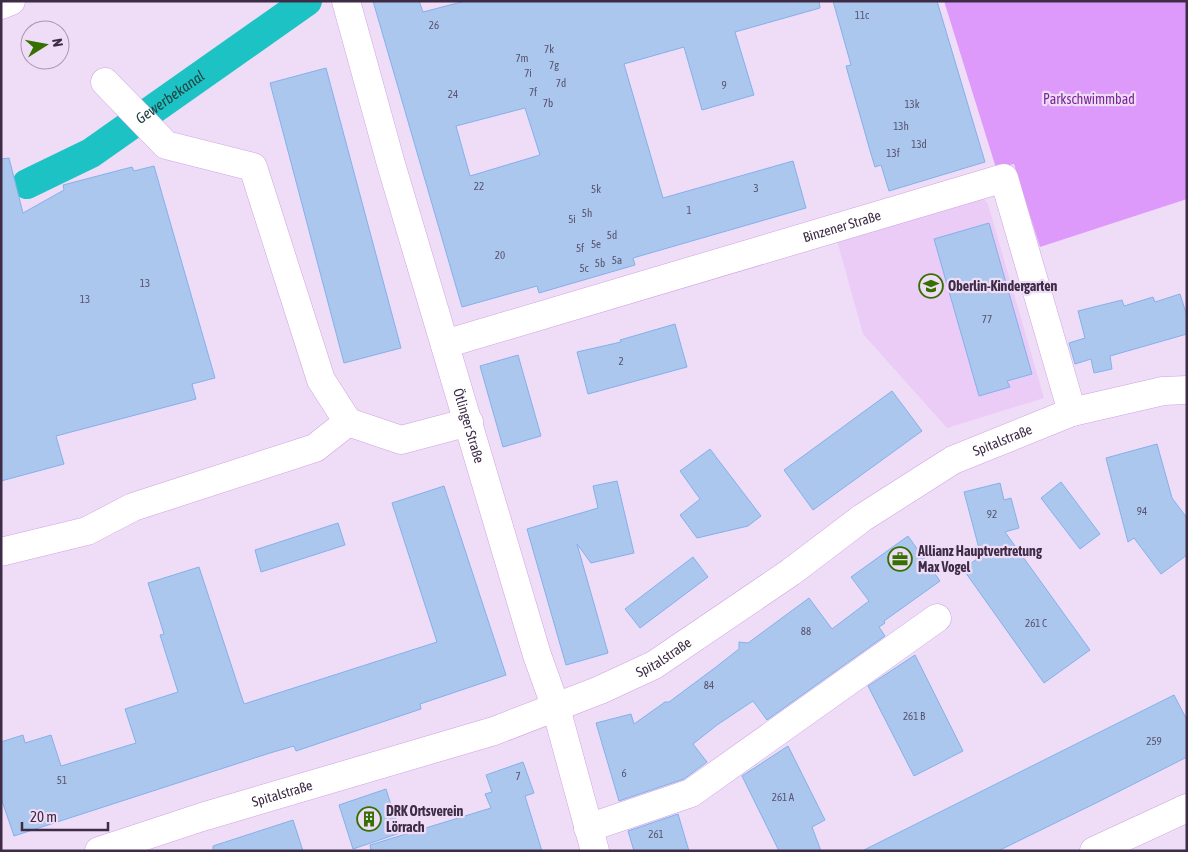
<svg xmlns="http://www.w3.org/2000/svg" width="1188" height="852" font-family="'Asap Condensed',sans-serif">
<style>
.built{fill:#eaccf7}
.green{fill:#de9afa}
.lines{fill:none;stroke-linecap:round;stroke-linejoin:round}
.canal{stroke:#1dc3c4;stroke-width:30}
.building{fill:#abc7ed;stroke:#83b0ec;fill-rule:evenodd}
.minor-casing{stroke:#cfa2e1;stroke-width:29}
.minor{stroke:#fff;stroke-width:28}
.labels{text-anchor:middle;stroke-width:4.5;stroke-linejoin:round;paint-order:stroke}
.number-label{font-size:11px;fill:#595370}
.park-label{font-size:14px;fill:#7b2799;stroke:#efddf7}
.street-label{font-size:14px;fill:#3e2c46;stroke:#efddf7}
.poi-label{font-size:14px;font-weight:bold;fill:#3e2c46;stroke:#efddf7;text-anchor:start}
.water-label{font-size:15px;font-style:italic;fill:#244343;stroke:#efddf7}
</style>
<rect width="100%" height="100%" fill="#efddf7"/>
<path class="built" d="M983,198l5,6 56,194 -97,30 -84,-94 -27,-97z"/>
<path class="green" d="M944,1h243v198l-147,48 -26,-83 -18,4z"/>
<g class="lines">
<path class="canal" id="s1" d="M27,184l64,-31 216,-152"/>
</g>
<path class="building" d="M373,1h46l4,11 42,-11h354l1,7 -85,24 19,63 -52,15 -18,-63 -60,17 39,134 130,-37 13,47 -173,50 2,7 -96,28 -2,-7 -75,21zM525,108l15,47 -70,21 -14,-50z
M833,1h104l48,161 -96,29 -8,-26 -6,2 -4,-13 -25,-88 5,-1z
M326,68l75,280 -57,15 -74,-280z
M9,158l14,55 41,-23 -1,-5 69,-18 2,4 20,-5 61,212 -23,6 4,15 -140,37 8,28 -63,17v-322z
M989,223l43,151 -25,7 3,6 -31,9 -45,-157z
M1180,294l7,22v18l-77,22 2,13 -18,4 -3,-14 -16,5 -6,-21 16,-5 -7,-27 44,-11 2,6 29,-9 2,5z
M675,324l12,43 -99,27 -11,-42 44,-10 -1,-2z
M518,355l23,81 -38,11 -23,-81z
M892,391l30,40 -109,79 -29,-40z
M1157,444l15,54 15,20v37l-26,19 -27,-36 -6,4 -22,-84z
M710,449l51,67 -13,10 -51,12 -17,-23 20,-16 -20,-28z
M617,481l17,72 -43,10 -14,-19 31,109 -42,12 -39,-136 71,-21 -5,-22z
M1061,482l39,52 -20,15 -39,-51z
M1000,483l4,17 7,-2 8,30 -14,4 85,118 -46,33 -81,-114 18,-13 -17,-64z
M444,486l62,189 -86,29 1,5 -125,42 -2,-5 -24,7 -256,83 -13,-38v-56l22,-7 2,8 26,-8 10,31 75,-23 -11,-34 53,-17 -18,-57 4,-1 -16,-51 51,-16 45,137 193,-62 -45,-139z
M338,523l7,22 -84,27 -6,-22z
M908,536l32,45 -56,40 1,2 -6,4 6,9 -118,84 -14,-19 -36,24 -24,19 14,18 -23,17 -65,22 -23,-78 35,-9 3,10 31,-22h4l47,-35 23,-18v-7l9,1 61,-45 23,31 37,-28 -18,-24z
M693,557l15,20 -68,51 -15,-19z
M915,655l48,96 -49,25 -46,-90z
M1174,695l13,25v37l-89,45 -100,49h-136z
M788,746l37,74 -13,7 9,24h-42l-37,-75z
M523,762l11,31 -9,3 17,55h-171l-1,-6 121,-37 -6,-14 7,-2 -6,-17z
M386,789l14,44 -47,16 -14,-44z
M678,814l11,37h-55l-6,-20z
M293,820l10,31h-90v-5z"/>
<g class="lines">
<g class="minor-casing">
<g id="minor">
<path id="s2" d="M346,1l45,163 146,491 19,53 39,143"/>
<path d="M1,5l10,-4"/>
<path d="M105,82l61,63 87,22 68,213 27,42"/>
<path id="s3" d="M445,344l559,-166 68,234"/>
<path d="M1,552l86,-21 46,-24 182,-59 33,-26 53,18 68,-18"/>
<path d="M588,828l103,-35 246,-175"/>
<path id="s4" d="M99,851l103,-34 292,-86 106,-41 54,-25 137,-93 71,-54 91,-58 119,-48 91,-21 24,-1"/>
<path d="M1094,851l93,-43"/>
</g>
</g>
<use href="#minor" class="minor"/>
</g>
<defs>
<g id="school-ring" transform="scale(1.25)"><circle r="9.5" fill="#efddf7" stroke="#357000" stroke-width="1.5"/><path d="M0-5L7-2L0 1L-7-2ZM-4 1L0 2.5L4 1V4Q0 6-4 4Z" fill="#357000"/></g>
<g id="office-ring" transform="scale(1.25)"><circle r="9.5" fill="#efddf7" stroke="#357000" stroke-width="1.5"/><path d="M-6-3h4V-5.5h4V-3h4V5H-6ZM-1-4.5V-3h2v-1.5ZM-6 0V1H6V0Z" fill="#357000"/></g>
<g id="building-ring" transform="scale(1.25)"><circle r="9.5" fill="#efddf7" stroke="#357000" stroke-width="1.5"/><path d="M-4-6H4V6H1V3H-1V6H-4ZM-2.5-4.3h1.7v1.8h-1.7ZM.8-4.3h1.7v1.8H.8ZM-2.5-1h1.7V.8h-1.7ZM.8-1h1.7V.8H.8Z" fill="#357000"/></g>
</defs>
<g fill-rule="evenodd">
<use href="#school-ring" x="931" y="286"/>
<use href="#office-ring" x="900" y="559"/>
<use href="#building-ring" x="369" y="819"/>
</g>
<g class="labels">
<g class="number-label">
<text x="862" y="19">11c</text>
<text x="434" y="29">26</text>
<text x="549" y="53">7k</text>
<text x="522" y="62">7m</text>
<text x="554" y="69">7g</text>
<text x="528" y="77">7i</text>
<text x="561" y="87">7d</text>
<text x="724" y="89">9</text>
<text x="533" y="96">7f</text>
<text x="453" y="98">24</text>
<text x="548" y="107">7b</text>
<text x="912" y="108">13k</text>
<text x="901" y="130">13h</text>
<text x="919" y="148">13d</text>
<text x="893" y="157">13f</text>
<text x="479" y="190">22</text>
<text x="756" y="192">3</text>
<text x="596" y="193">5k</text>
<text x="689" y="214">1</text>
<text x="587" y="217">5h</text>
<text x="572" y="223">5i</text>
<text x="612" y="239">5d</text>
<text x="596" y="248">5e</text>
<text x="580" y="252">5f</text>
<text x="500" y="259">20</text>
<text x="617" y="264">5a</text>
<text x="600" y="267">5b</text>
<text x="584" y="272">5c</text>
<text x="145" y="287">13</text>
<text x="85" y="303">13</text>
<text x="987" y="323">77</text>
<text x="621" y="365">2</text>
<text x="1142" y="515">94</text>
<text x="992" y="518">92</text>
<text x="1036" y="627">261 C</text>
<text x="806" y="635">88</text>
<text x="709" y="689">84</text>
<text x="914" y="720">261 B</text>
<text x="1154" y="745">259</text>
<text x="624" y="777">6</text>
<text x="518" y="780">7</text>
<text x="62" y="784">51</text>
<text x="783" y="801">261 A</text>
<text x="656" y="838">261</text>
</g>
<g class="park-label">
<text x="1089" y="104">Parkschwimmbad</text>
</g>
<g class="street-label">
<text dy="5" stroke="none"><textPath href="#s3" startOffset="414">Binzener Straße</textPath></text>
<text dy="5" stroke="none"><textPath href="#s2" startOffset="442">Ötlinger Straße</textPath></text>
<text dy="5" stroke="none"><textPath href="#s4" startOffset="1002">Spitalstraße</textPath></text>
<text dy="5" stroke="none"><textPath href="#s4" startOffset="598">Spitalstraße</textPath></text>
<text dy="5" stroke="none"><textPath href="#s4" startOffset="192">Spitalstraße</textPath></text>
</g>
<g class="poi-label">
<text x="948" y="291">Oberlin-Kindergarten</text>
<text x="918" y="556">Allianz Hauptvertretung<tspan x="918" dy="16">Max Vogel</tspan></text>
<text x="386" y="816">DRK Ortsverein<tspan x="386" dy="16">Lörrach</tspan></text>
</g>
<g class="water-label">
<text dy="5" stroke="none"><textPath href="#s1" startOffset="168">Gewerbekanal</textPath></text>
</g>
</g>
<rect width="1188" height="852" fill="none" stroke="#3e2c46" stroke-width="5"/>
<g transform="translate(45 45) rotate(79)"><circle r="24" fill="#efddf7" stroke="#a896b0"/>
<path d="M0-4L9 19L0 12L-9 19Z" fill="#357000"/>
<text y="-8" font-size="14" font-weight="bold" text-anchor="middle" fill="#3e2c46">N</text>
</g>
<path d="M22 822v8h86v-8" fill="none" stroke="#3e2c46" stroke-width="2.5"/>
<text x="30" y="822" font-size="15" fill="#3e2c46" stroke="#efddf7" stroke-width="4" paint-order="stroke">20 m</text>
</svg>
